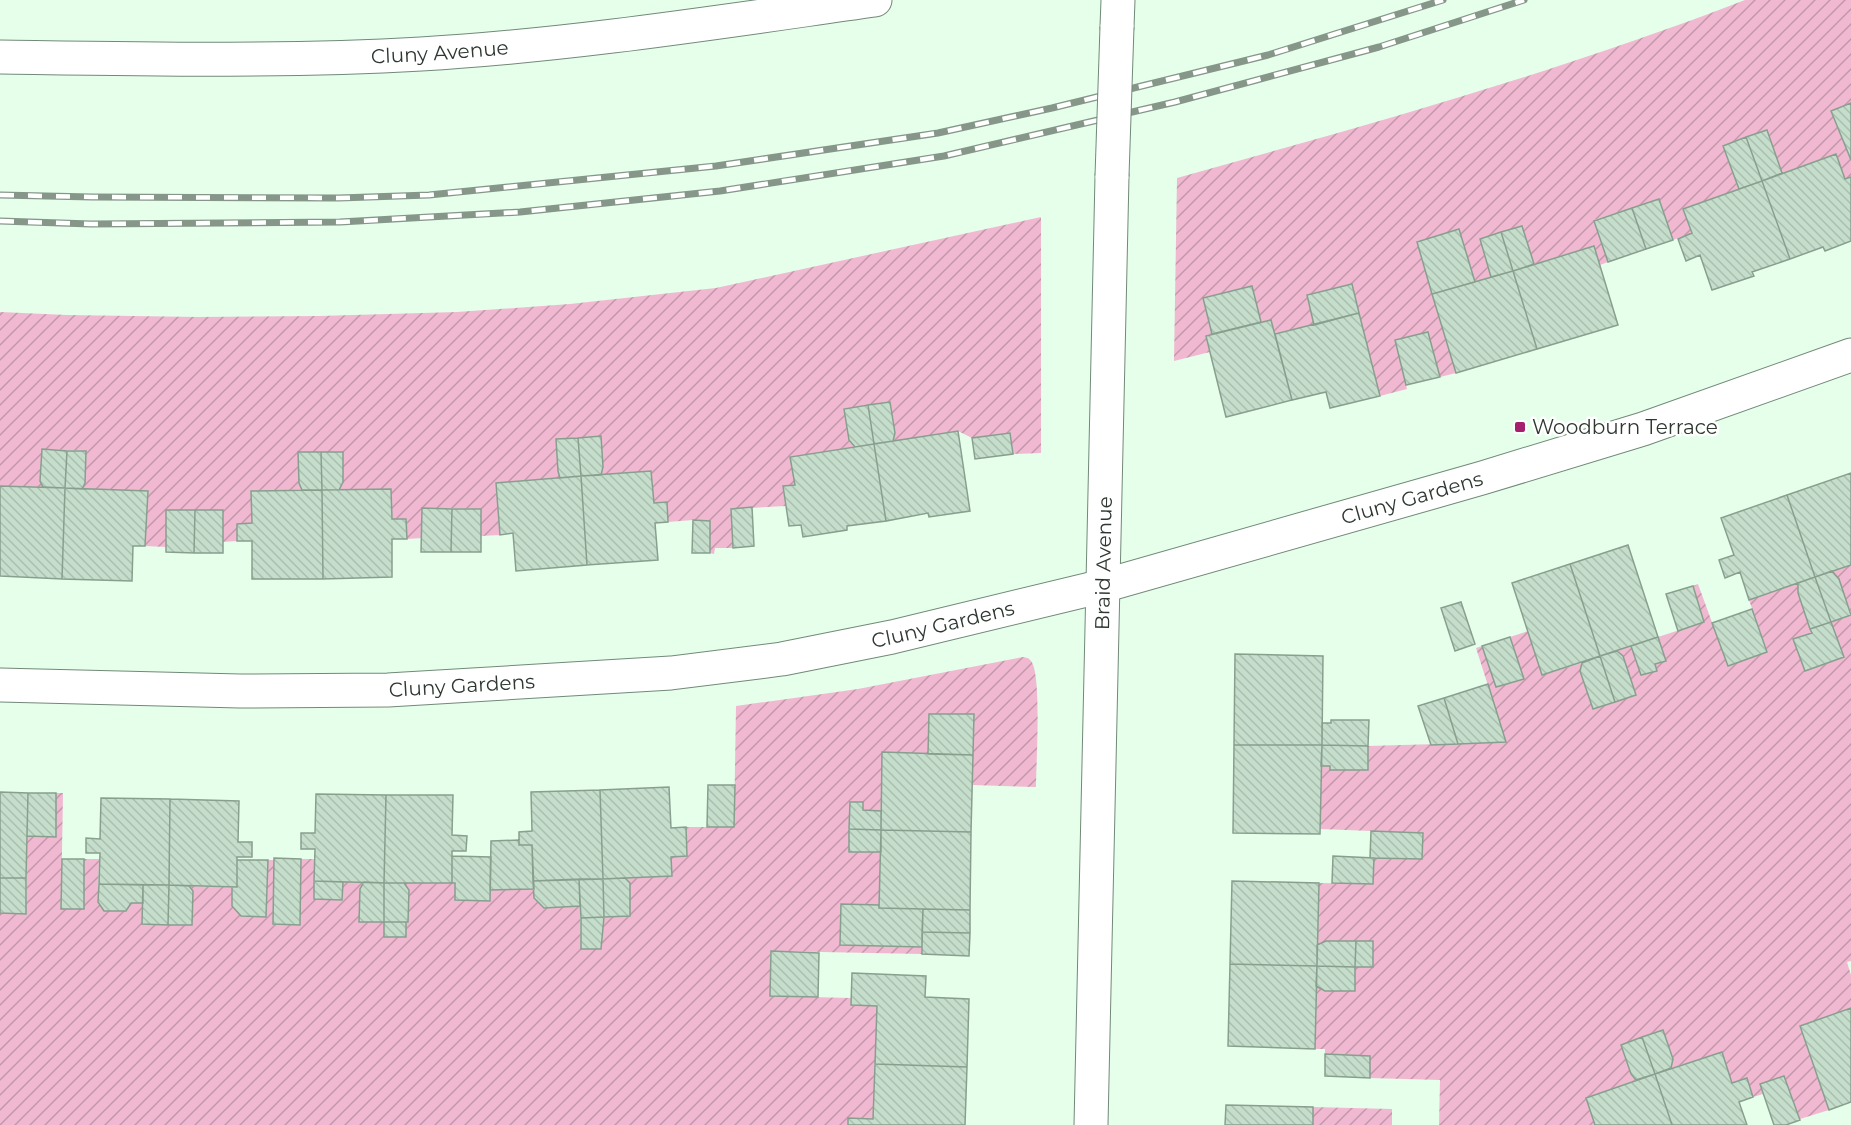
<svg xmlns="http://www.w3.org/2000/svg" width="1851" height="1125" font-family="Montserrat,sans-serif">
<style>
.garden{fill:url(#garden-furrows)}
.building{fill:url(#building-back-hatch);stroke:#889f8e;stroke-width:1.5}
.lines{fill:none;stroke-linecap:round;stroke-linejoin:round}
.minor-casing{stroke:#728978;stroke-width:35}
.tertiary-casing{stroke:#728978;stroke-width:35}
.minor{stroke:#fff;stroke-width:33}
.tertiary{stroke:#fff;stroke-width:33}
.rail-casing{stroke:#86978a;stroke-width:7}
.rail{stroke:#fff;stroke-width:4.5;stroke-dasharray:14;stroke-linecap:butt}
.minor-bridge-casing{stroke:#728978;stroke-width:35;stroke-linecap:butt}
.minor-bridge{stroke:#fff;stroke-width:33}
.poi-dot{fill:#a41f6c;stroke:#fff;stroke-width:2}
.labels{text-anchor:middle;stroke-width:5;stroke-linejoin:round;paint-order:stroke}
.street-label{font-size:20px;fill:#2e3831;stroke:#fff}
.poi-label{font-size:20px;fill:#2e3831;stroke:#fff;text-anchor:start}
</style>
<defs>
<pattern id="garden-furrows" width="10" height="10" patternUnits="userSpaceOnUse" patternTransform="scale(1.5)"><rect width="10" height="10" fill="#f0b9d1"/><path d="M-1 1l2-2M0 10L10 0M9 11l2-2" fill="none" stroke="#c397aa"/></pattern>
<pattern id="building-back-hatch" width="6" height="6" patternUnits="userSpaceOnUse" patternTransform="scale(1.5)"><rect width="6" height="6" fill="#c5decc"/><path d="M-1 5l2 2M0 0l6 6M5-1l2 2" fill="none" stroke="#aabfb0"/></pattern>
</defs>
<rect width="100%" height="100%" fill="#e5ffeb"/>
<path class="garden" d="M1745,0h106v103l-20,8 20,49v17l-6,2 -9,-25 -54,19 -16,-43 -20,7 -7,52 -56,20 9,24 -19,7 -14,-41 -65,21 14,42 -8,3 -6,-19 -60,18 -12,-38 -42,13 11,38 -16,5 -16,-53 -42,13 39,131 -16,4 -12,-45 -33,8 12,49 -27,7 -28,-112 -45,11 7,30 -39,9 -4,-14 -10,2 -9,-35 -49,12 9,35 -6,2 4,16 -36,9 3,-183c191,-53 382,-106 568,-178z
M1041,217v236l-28,1 -3,-21 -38,5 -14,-7 -65,10 2,-8 -5,-31 -45,7 4,31 6,7 -64,10 4,28 -12,2 3,19 -55,3 2,39h-18l-1,6 -4,-1v-32l-17,-1 -25,2 -1,-19h-13l-3,-31 -50,3 2,-8 -2,-31 -45,3 2,32 2,7 -64,5 4,52 -19,1v-27l-59,-1v30l-15,1 -1,-20h-14l-1,-30 -52,1 -40,-38v30l3,8 -51,1 1,32 -15,1v17l-14,1v-32h-57v37l-21,-1 3,-55 -66,-2 3,-7 1,-31 -44,-2 -2,32 3,6 -43,-1v-174l67,3 131,2 121,-1 138,-4 113,-8 146,-16z
M1851,565v49l-12,-35 -7,-8z
M1798,583v10l14,40 -19,6 12,32 39,-14 -13,-35 20,-7v346l-4,1 4,13v33l-51,19 29,83 -29,9 -16,-43 -24,8 3,10 -10,3 -6,-19 -15,5 -10,-31 -51,16 2,-9 -10,-29 -42,15 10,29 5,6 -50,18 9,27h-156l1,-45 -70,-2v-22l-45,-2v-5h-10l1,-63 9,5h30v-24l18,-26h-47l-9,4 2,-62 54,1 1,-26 48,1 1,-26 -103,-4 1,-63h9v4h37l1,-24 138,-4 -30,-94 6,-2 14,41 27,-8 -13,-42 18,-6 14,44 40,-12 -2,9 13,37 30,-53 -6,-5 14,-5 10,29 16,-4 -2,-7 11,-3 -8,-24 46,-15 -11,-36 5,-2 30,82 39,-15 -18,-51z
M1023,657c4,1 5,0 8,4 11,13 5,104 5,126l-64,-2 2,-70 -45,-1 -1,40 -47,57 -18,-1 -1,-7h-12l-1,48 32,1 -2,53 -38,-1 -1,41 82,2v7l-151,-3 -1,45 81,2v7l26,1 -4,113 -25,6h-848v-212h26l1,-77h29v-43h7l-2,116h23v-50h15l-1,43 6,9h22l5,-8h12l49,22 1,-34 -4,-5 43,1v19l9,10 25,1 2,-57h6l-1,64 27,1 1,-66h14v40l27,1 1,-18h21l-4,7 -1,32 25,1v15l22,-1v-14h2l1,-32 -5,-7h51l1,17 34,1v-11l44,-1v9l10,10 36,-2 1,43h20l3,-32 26,-1v-32l-5,-6 47,-2 -1,-19 16,-1 -1,-29h48l2,-121 122,-17z
M1313,1107l79,2v16h-79z"/>
<path class="building" d="M1851,103v57l-20,-49z
M1767,130l15,43 -20,8 -16,-44z
M1746,137l16,44 -23,8 -16,-43z
M1836,154l9,25 6,-2v64l-26,10 -2,-4 -33,12 -28,-78z
M1762,181l28,78 -38,13 2,4 -42,14 -12,-35 -14,6 -8,-22 14,-6 -9,-24z
M1659,199l14,41 -27,9 -14,-41z
M1632,208l14,41 -38,13 -14,-41z
M1522,226l12,38 -21,7 -12,-39z
M1459,229l16,53 -43,12 -15,-52z
M1501,232l12,39 -22,6 -11,-38z
M1594,246l24,79 -81,24 -24,-78z
M1513,271l24,78 -81,24 -24,-79z
M1352,284l7,29 -45,12 -7,-30z
M1252,286l9,36 -49,12 -9,-36z
M1359,313l21,83 -50,12 -4,-16 -34,8 -17,-66z
M1271,320l21,80 -66,17 -20,-81z
M1428,332l12,45 -34,8 -11,-45z
M890,402l5,31 -2,8 -19,3 -6,-39z
M868,405l6,39 -19,3 -6,-7 -5,-31z
M958,431l12,80 -41,6 -1,-4 -42,8 -12,-77z
M1010,433l3,21 -38,5 -3,-21z
M601,436l2,31 -2,8 -20,1 -3,-38z
M578,438l3,38 -21,2 -2,-7 -2,-32z
M874,444l12,77 -39,5v4l-44,7 -2,-12 -12,1 -6,-40 12,-1 -5,-28z
M42,449l25,2 -2,37 -22,-1 -3,-6z
M67,451h19l-1,32 -3,6 -17,-1z
M298,452h23l1,38h-20l-3,-7z
M321,452h22v30l-4,8h-17z
M651,471l3,32 13,-1 1,20 -13,1 3,37 -71,5 -6,-89z
M1851,473v92l-36,12 -28,-82z
M581,476l6,89 -71,6 -3,-38 -13,2 -4,-52z
M0,486l65,2 -3,91 -62,-3z
M65,488l83,3 -3,55h-12l-1,35 -70,-2z
M391,489l1,30h14l1,20h-15v38l-69,2 -1,-89z
M322,490l1,89h-71v-38h-15v-17l15,-1 -1,-32z
M1787,495l28,82 -66,23 -9,-28 -15,6 -6,-18 15,-5 -13,-37z
M752,507l2,39 -21,2 -2,-39z
M422,508l30,1 -1,43h-30z
M452,509h29v43h-30z
M166,510h29l-1,43 -28,-1z
M195,510h28v43h-29z
M693,520l17,1v32h-18z
M1628,545l30,92 -58,19 -30,-92z
M1570,564l30,92 -58,19 -30,-92z
M1832,571l7,8 12,36 -20,7 -16,-45z
M1815,577l16,45 -21,7 -12,-36v-10z
M1693,586l11,36 -26,9 -12,-37z
M1461,602l14,42 -20,7 -14,-43z
M1752,609l15,43 -39,14 -16,-43z
M1831,622l13,35 -39,14 -12,-32 19,-6 -2,-4z
M1510,637l14,42 -28,8 -14,-41z
M1658,637l8,24 -11,3 2,7 -16,4 -10,-29z
M1617,651l6,5 13,39 -21,7 -15,-46z
M1235,654l88,2 -1,89h-88z
M1600,656l15,46 -22,7 -13,-38 2,-8z
M1488,684l18,58 -48,2 -14,-46z
M1444,698l14,46 -27,1 -13,-39z
M929,714h45l-1,41 -45,-1z
M1331,720h38l-1,26 -46,-1v-22h9z
M1234,745h88l-2,89 -87,-1z
M1322,745l46,1v24h-38v-4h-9z
M882,752l91,3 -2,77 -90,-2z
M708,785h27l-1,42h-27z
M669,787l2,41 15,-1 1,29 -16,1 1,19 -69,3 -3,-89z
M600,790l3,89 -70,2 -1,-36h-13v-13l13,-1 -1,-39z
M0,792l28,1 -2,85h-26z
M28,793h28v44l-29,-1z
M316,794l70,1 -2,88 -70,-2 1,-32h-14v-16h14z
M386,795h67l-1,40 15,1 -1,15h-14v32h-68z
M101,798l69,1 -1,86 -70,-1 1,-31h-14v-15l14,1z
M170,799l69,2 -1,41h14v15h-15v30l-68,-2z
M850,802h13v8l18,1v19l-32,-1z
M849,829l32,1v22h-32z
M881,830l90,2 -1,78 -91,-2z
M1371,831l52,2 -1,26 -52,-1z
M519,840v5h13l2,44 -44,1 1,-49z
M452,856l39,1 -1,44 -35,-1v-17h-3z
M1333,856l41,2 -1,26 -41,-1z
M274,858l27,1 -1,66 -27,-1z
M62,859h22v50h-23z
M237,860h31l-2,57 -25,-1 -9,-10v-19h5z
M0,878h26v36l-26,-1z
M625,878l5,5v33l-26,1 -1,-38z
M579,879h24l1,38 -23,1z
M579,879l1,27 -36,2 -10,-10 -1,-17z
M314,881l29,1 -1,18 -28,-1z
M1232,881l87,2 -2,83 -87,-2z
M364,882l20,1v39h-25l1,-33z
M384,883h20l5,7 -1,32h-24z
M99,884l44,1v18h-12l-5,8h-22l-6,-9z
M143,885h26l-1,40 -26,-1z
M169,885l20,1 4,5 -1,34h-24z
M841,904l38,1v3l44,1 -1,38 -82,-2z
M923,909l47,1v23l-48,-1z
M604,917l-3,32h-20v-31z
M384,922h22v15h-22z
M922,932l48,1 -1,23 -47,-2z
M1326,941h30l-1,26 -38,-1v-21z
M1356,941h17v26h-18z
M771,951l48,2 -1,44 -48,-1z
M1230,964l87,2 -2,83 -87,-3z
M1317,966l38,1v24h-30l-9,-5z
M852,973l74,3 -1,21 44,2 -2,68 -92,-3 2,-58 -26,-1z
M1851,1008v94l-22,8 -29,-84z
M1663,1030l10,29 -2,9 -16,6 -13,-37z
M1642,1037l13,37 -19,6 -5,-6 -10,-29z
M1722,1052l10,31 15,-5 6,19 -14,5 8,23h-75l-17,-51z
M1325,1054l45,2v22l-45,-2z
M875,1064l92,3 -2,58h-117v-7l25,1z
M1655,1074l17,51h-77l-9,-27z
M1784,1076l16,44 -14,5h-12l-14,-41z
M1226,1105l87,2v18h-88z"/>
<g class="lines">
<g class="minor-casing">
<g id="minor">
<path d="M1117,27l1,-27"/>
<path id="s1" d="M0,57c140,2 281,5 421,-3 152,-9 304,-33 454,-54"/>
<path id="s2" d="M1091,1125l21,-949"/>
</g>
</g>
<g class="tertiary-casing">
<g id="tertiary">
<path id="s3" d="M0,685l240,6 148,-1 283,-17 111,-14 110,-22 211,-51 379,-108 161,-49 208,-74"/>
</g>
</g>
<use href="#minor" class="minor"/>
<use href="#tertiary" class="tertiary"/>
<g class="rail-casing">
<path id="rail" d="M0,195l92,2 247,1 90,-3 287,-29 222,-33 114,-25 216,-53 175,-55
M0,221l91,3 249,-2 180,-10 200,-21 224,-35 231,-54 204,-55 145,-47"/>
</g>
<use href="#rail" class="rail"/>
<g class="minor-bridge-casing">
<path id="minor-bridge" d="M1112,176l5,-149"/>
</g>
<use href="#minor-bridge" class="minor-bridge"/>
</g>
<rect class="poi-dot" x="1514" y="421" width="12" height="12" rx="3"/>
<g class="labels">
<g class="street-label">
<text dy="7" stroke="none"><textPath href="#s1" startOffset="440">Cluny Avenue</textPath></text>
<text dy="7" stroke="none"><textPath href="#s3" startOffset="1434">Cluny Gardens</textPath></text>
<text dy="7" stroke="none"><textPath href="#s2" startOffset="562">Braid Avenue</textPath></text>
<text dy="7" stroke="none"><textPath href="#s3" startOffset="948">Cluny Gardens</textPath></text>
<text dy="7" stroke="none"><textPath href="#s3" startOffset="462">Cluny Gardens</textPath></text>
</g>
<g class="poi-label">
<text x="1532" y="434">Woodburn Terrace</text>
</g>
</g>
</svg>
